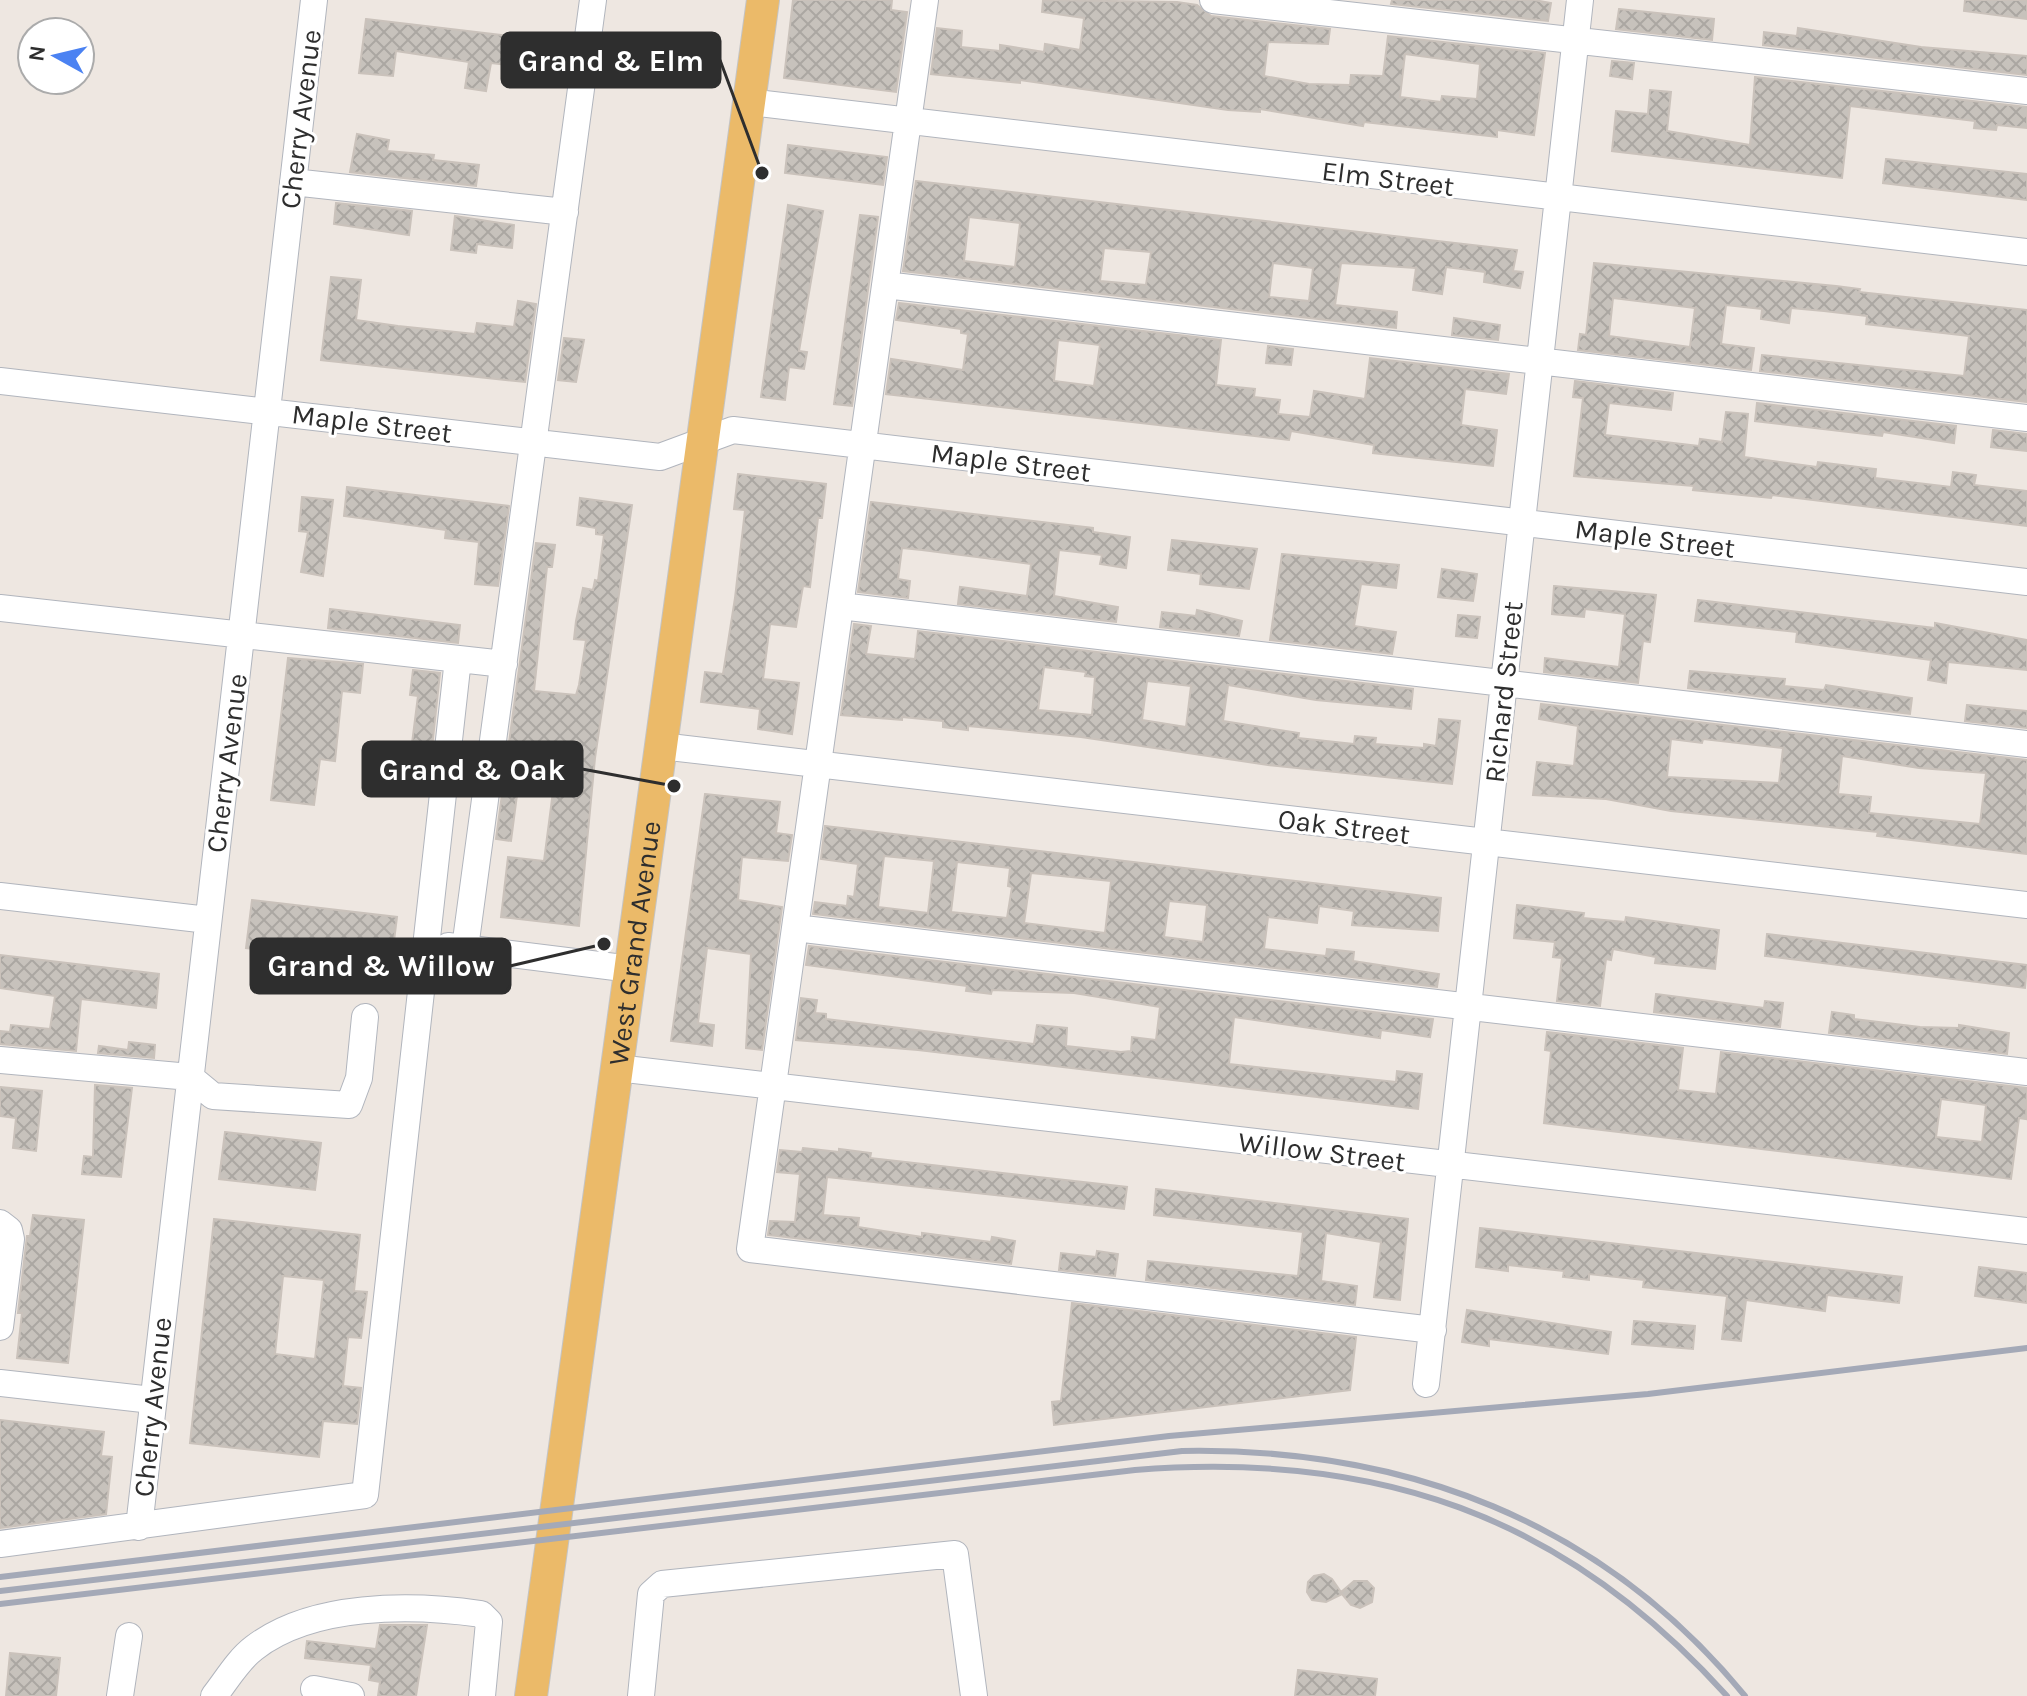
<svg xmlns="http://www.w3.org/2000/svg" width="2027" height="1696" font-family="Karla,sans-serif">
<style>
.building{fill:url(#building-cross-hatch);stroke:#cac2bb;stroke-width:2;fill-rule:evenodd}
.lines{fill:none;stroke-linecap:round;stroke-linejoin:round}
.minor-casing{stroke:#b1b5bd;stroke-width:28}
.major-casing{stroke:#c4c4c4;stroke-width:34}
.minor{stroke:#fff;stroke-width:26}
.major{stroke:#ebba69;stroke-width:32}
.rail{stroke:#a4a9b7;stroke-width:6}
.labels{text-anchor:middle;stroke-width:6;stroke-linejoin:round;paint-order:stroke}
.street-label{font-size:28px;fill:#2e2e2e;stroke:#fff}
.leader{fill:none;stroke:#2e2e2e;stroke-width:3}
.callout-dot{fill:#2e2e2e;stroke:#fff;stroke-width:3}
.callout{fill:#2e2e2e;stroke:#2e2e2e;stroke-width:3}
.callout-label{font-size:30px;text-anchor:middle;font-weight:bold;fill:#fff}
</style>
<defs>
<pattern id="building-cross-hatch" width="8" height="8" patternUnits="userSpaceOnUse" patternTransform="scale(2)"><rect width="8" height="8" fill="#c7c2bc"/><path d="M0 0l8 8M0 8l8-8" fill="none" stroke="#aba7a2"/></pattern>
</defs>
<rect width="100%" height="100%" fill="#eee7e1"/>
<path class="building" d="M793,0h99l-1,10 16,2 -11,80 -112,-14z
M1043,0l134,2 20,3 14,11 119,13 -2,15 -60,-2 -4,34 45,8 41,1 1,-10 32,1 5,-40 157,17 -11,82 -37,-5v7l-133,-15 -1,4 -103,-17v3l-32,-2 -208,-30v3l-89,-9 6,-46 25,3 -1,16 39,4v-6l44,7 1,-8 35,6 4,-32 -42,-6zM1405,54l75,10 -3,35 -35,-3 -1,6 -41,-5z
M1392,0h142l17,3 -3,18 -157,-17z
M1965,0h62v19l-63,-8z
M1619,9l95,10 -2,21 -96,-11z
M366,19l202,24 -4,29 -73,-9 -5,28 -21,-3 4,-26 -73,-11 -3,25 -34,-3z
M1798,28l123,19 106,9v19l-264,-30 1,-13 33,4z
M1612,61l22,2 -2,16 -22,-3z
M1755,77l272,30v21l-30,-3 -1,5 -22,-2 1,-7 -125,-15 -8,72 -230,-27 4,-40 32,3 2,-24 21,2 -4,39 83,14z
M357,134l32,6 -2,11 47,4 -1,5 46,5 -3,21 -126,-14z
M788,145l99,12 -4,28 -98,-12z
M1886,159l141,15v26l-144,-17z
M916,181l601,69 -4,21 10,1 -3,16 -36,-6 1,-10 -39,-5 -4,27 -29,-4 3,-22 -75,-5 -6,42 62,7 -1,16 -493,-57zM969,217l51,6 -5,44 -51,-6zM1104,248l47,4 -5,33 -46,-4zM1273,263l40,5 -4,33 -40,-4z
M336,203l76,8 -3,24 -75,-11z
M788,205l35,6 -24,140 8,1 -3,17 -15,-2 -4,33 -24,-3z
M860,215l18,2 -26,189 -18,-2z
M455,216l59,9 -2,23 -35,-4 -1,9 -25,-3z
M1594,263l242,23 24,3 -1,3 168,18v92l-267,-31 2,-16 202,21 5,-40 -103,-12 1,-8 -43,-5 -33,-3 -2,15 -28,-4 1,-10 -36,-4 -5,39 33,4 -3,22 -173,-20 2,-16 6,1zM1613,298l82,10 -5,39 -81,-11z
M331,277l30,3 -5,40 42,6 77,8 2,-11 37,4 4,-26 18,3 -11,78 -204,-22z
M899,303l322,37 -5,45 39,4 -1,8 26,3 -2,14 32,3 4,-26 51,8 5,-41 139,16 -3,20 -41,-5 -4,36 36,5 -4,36 -120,-13 1,-8 -83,-14 -2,9 -403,-46 5,-35 72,11 5,-36 -7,-1v-4l-65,-9zM1058,340l42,5 -6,41 -40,-5z
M1454,318l46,7 -2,15 -46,-5z
M564,338l20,2 -8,42 -18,-2z
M1268,346l25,3 -2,16 -25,-2z
M1575,381l98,12 -2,17 -62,-7 -4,32 94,11 1,-7 22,3 4,-30 22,2 -4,43 73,10 1,-5 58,7 -1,9 76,9 2,-15 23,3 -2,10 53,6v35l-255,-31 -1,3 -49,-5 -29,-3 1,-4 -120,-10 9,-78 -10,-1z
M1757,403l199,23 -2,17 -71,-11 -1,4 -127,-15z
M1993,430l34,4v17l-36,-4z
M738,474l88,10 -4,34h-4l-8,69 -7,-1 -7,41 -26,-3 -7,55 36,4 -7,51 -34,-5 2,-20 -59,-7 4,-30 18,2 12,-76 10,-88 -11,-1z
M347,487l162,19 -11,80 -23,-2 4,-42 -34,-4 1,-8 -102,-14z
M302,497l31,3 -10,76 -22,-4 7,-40 -9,-1z
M580,498l52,7 -37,253 -16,168 -78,-9 7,-60 36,4 11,-85 -35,-4 -9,69 -15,-2 40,-296 19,2 -3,22h-5l-13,124 42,4 3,-10 7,-45 -12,-1 2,-18 7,-33 10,2 2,-10 3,1 6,-46 -8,-1v-6l-19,-3z
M871,502l222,26v4l37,5 -4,31 -26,-4 2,-9 -43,-5 -5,46 64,11 -2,15 -158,-18 2,-17 67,9 4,-32 -109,-14 -20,-2 -4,31 12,2 -2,17 -50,-6z
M1172,540l85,9 -8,40 -49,-5 1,-10 -33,-4z
M1282,554l117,11 -3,23 -35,-4 -7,42 42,6 -4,22 -122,-14z
M1442,569l35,5 -4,27 -35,-4z
M1554,586l102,9 -6,47 -7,-1 -5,42 -94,-11 1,-14 74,9 6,-53 -40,-5 -1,8 -32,-3z
M1698,600l237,28v-5l92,17v30l-79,-8 -2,21 -18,-3 3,-20 -135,-18 1,-10 -102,-11z
M330,609l130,16 -2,18 -130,-15z
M1197,610l45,11 -3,15 -79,-9 2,-15 34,4z
M1458,615l22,2 -3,21 -21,-2z
M854,624l17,2 -5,28 49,5 3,-28 495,58 -2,20 -95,-9 -88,-15 -5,36 76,12 -1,5 56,6 1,-8 21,2 -1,6 49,4v-4l12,2 3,-27 21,2 -8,63 -184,-19 -187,-28 -113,-11v4l-25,-3v-6l-41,-4v3l-61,-5zM1044,667l42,5 -1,4 10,1 -3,38 -54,-5zM1147,681l44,5 -5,41 -44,-7z
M288,658l75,6 -3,29 -18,-2 -7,70 -15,-2 -6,46 -43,-5z
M413,670l27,3 -12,112 -21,-2 11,-87 -8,-1z
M1690,671l95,8 -1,7 40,4 2,-5 86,13 -2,16 -222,-26z
M1541,704l486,56v94l-150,-18 1,-4 -207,-21 -65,-12 -73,-4 4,-33 37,4 4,-40 -39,-7zM1671,739l31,4 1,-4 80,9 -4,35 -112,-6zM1842,756l77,12 67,5 -6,51 -111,-11 2,-16 -33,-3z
M1967,705l60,6v17l-62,-7z
M705,794l75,8 -4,31 16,2 -4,26 -46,-4 -4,43 44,7 -20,143 -16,-2 5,-94 -44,-6 -9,75 16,2 -2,21 -41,-5z
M825,826l616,72 -3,33 -86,-6 2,-14 -35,-5 -2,17 -49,-6 -4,32 62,7 1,-7 27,3 -1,9 86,13 -2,13 -624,-73 2,-12 32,4 1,-10 6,1 4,-33 -37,-5zM884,856l50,5 -6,52 -50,-6zM957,862l53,6 -2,18 4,1 -5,31 -56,-6zM1031,873l80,8 -6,52 -81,-10zM1169,901l38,4 -4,37 -39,-5z
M252,900l145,17 -6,48 -145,-17z
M1517,905l67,8 -1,5 42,4 1,-5 93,13 -4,39 -60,-6 1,-6 -43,-8 -2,11 -5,-1 -6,47 -43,-5 5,-43 -9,-1 2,-15 -41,-4z
M1767,934l260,31 -2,23 -260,-32z
M809,946l624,73 -3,18 -49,-7 -1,8 -146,-21 -5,47 167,18 1,-11 25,3 -4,35 -500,-59 -122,-10 5,-42 16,2 -2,13 11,1v5l156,19 52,6 3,-19 30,3 -1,18 55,6 10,-1 1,-14 24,3 4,-33 -86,-14 -82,-3 -1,4 -25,-3 1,-5 -161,-21z
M0,955l159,19 -3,34 -75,-9 -5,52 -76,-7v-13l10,1 1,-7 39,4 5,-33 -55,-8z
M1656,994l108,14 1,-7 18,2 -3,24 -126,-15z
M1832,1012l22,3v4l66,8 39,1v-3l50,8 -2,21 -178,-21z
M1547,1032l136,16 -5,42 38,4 5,-42 306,36 -1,31 -7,-1 -8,61 -467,-56 7,-72 -6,-1zM1941,1099l45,6 -4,37 -46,-5z
M129,1042l26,3 -1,13 -56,-5 1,-7 29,4z
M95,1085l37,3 -11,89 -39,-3 2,-18 9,1z
M0,1087l42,4 -6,60 -23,-3 3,-30 -16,-2z
M225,1132l96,11 -6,47 -96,-11z
M803,1148l36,4v-3l32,4 -1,5 257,29 -3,22 -297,-32 -4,38 36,3 -1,9 64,10v-4l69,9 1,-5 23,4 -4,23 -243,-29 2,-14 25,1 5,-48 -23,-2 3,-22 22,2z
M1156,1189l252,30 -8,81 -26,-3 7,-55 -55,-9 -5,48 36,5 -2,19 -209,-25 2,-19 150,15 5,-44 -149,-17z
M33,1215l51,5 -16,143 -51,-5 5,-45h-4l9,-77h3z
M214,1219l146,16 -6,56 13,1 -6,46 -13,-1 -5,49 18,2 -4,36 -34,-3 -4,36 -129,-14zM283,1276l41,4 -9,79 -40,-5z
M1480,1228l422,49 -3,26 -72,-8 -2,16 -79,-11 -5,41 -19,-2 5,-43 -84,-9 1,-7 -55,-6v6l-26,-3 1,-6 -56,-6v6l-32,-4z
M1097,1251l21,3 -3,22 -56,-6 2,-17 35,4z
M1979,1267l48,6v30l-52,-7z
M1072,1303l284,34 -6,53 -296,35 -2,-23 9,-1z
M1467,1310l144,22 -3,22 -119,-15v7l-27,-4z
M1634,1321l61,5 -2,23 -61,-5z
M0,1420l104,12 -3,24 11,1 -6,57 -106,14z
M1324,1574l8,5 9,13 13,-11h13l7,7 -2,14 -12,6 -9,-3 -9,-11 -16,8 -14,-2 -5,-8 1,-10 6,-6z
M380,1625h47l-11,71h-38l2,-14 -11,-2 2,-15 -66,-7 2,-17 69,8z
M10,1653l50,5 -4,38h-50z
M1298,1670l79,9 -2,17h-80z"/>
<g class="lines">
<g class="minor-casing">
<path id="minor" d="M925,0l-175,1249 683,81
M1213,0l814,91
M749,102l1278,150
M293,182l272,30
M885,285l1142,133
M0,381l660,76 73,-27 1294,152
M840,606l1187,138
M0,608l504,56
M661,746l1366,159
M0,896l208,24
M795,928l1232,144
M448,946l183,23
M465,948l128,-948
M0,1060l190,17 23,19 136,9 10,-27 6,-61
M617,1068l1410,163
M0,1223l9,7 2,9 -11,88
M0,1383l152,17
M1426,1384l154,-1384
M139,1527l175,-1527
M0,1544l365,-49 93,-836
M314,1689l37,7
M120,1696l9,-60
M214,1696c12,-15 24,-36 40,-48 58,-45 157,-44 227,-34l8,8 -7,74
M641,1696l10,-102 11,-10 293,-30 19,142"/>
</g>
<g class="major-casing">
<g id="major">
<path id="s1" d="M531,1696l232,-1696"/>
</g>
</g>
<use href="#minor" class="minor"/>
<use href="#major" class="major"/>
<path class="rail" d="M0,1577l1169,-141 479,-42 379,-46
M0,1591l1182,-140c222,-4 420,70 563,245
M0,1604l1135,-134c241,-19 428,44 592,226"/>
</g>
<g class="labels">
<g class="street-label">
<text transform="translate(300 119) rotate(-83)" y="10">Cherry Avenue</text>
<text transform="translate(1388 178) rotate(7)" y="10">Elm Street</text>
<text transform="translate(372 423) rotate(7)" y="10">Maple Street</text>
<text transform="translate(1011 462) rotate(7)" y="10">Maple Street</text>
<text transform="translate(1655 538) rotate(7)" y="10">Maple Street</text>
<text transform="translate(1503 692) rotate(-84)" y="10">Richard Street</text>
<text transform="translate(226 763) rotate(-83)" y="10">Cherry Avenue</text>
<text transform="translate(1344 826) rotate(7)" y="10">Oak Street</text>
<text dy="10" stroke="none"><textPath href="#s1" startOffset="760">West Grand Avenue</textPath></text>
<text transform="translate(1322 1151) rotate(7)" y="10">Willow Street</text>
<text transform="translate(152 1407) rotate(-84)" y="10">Cherry Avenue</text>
</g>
</g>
<path class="leader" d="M762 173L720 60M674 786L582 769M604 944L510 966"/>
<g class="callout-dot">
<circle cx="762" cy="173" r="8"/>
<circle cx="674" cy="786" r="8"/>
<circle cx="604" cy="944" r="8"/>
</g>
<g class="callout">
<rect x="502" y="33" width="218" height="54" rx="8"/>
<rect x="363" y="742" width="219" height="54" rx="8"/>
<rect x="251" y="939" width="259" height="54" rx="8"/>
</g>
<g class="callout-label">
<text x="611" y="71">Grand &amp; Elm</text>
<text x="472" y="780">Grand &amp; Oak</text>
<text x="381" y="976">Grand &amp; Willow</text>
</g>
<g transform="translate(56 56) rotate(278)"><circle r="38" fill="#ffffff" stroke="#ababab" stroke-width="2"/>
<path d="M0-6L14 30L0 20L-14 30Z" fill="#4b82f2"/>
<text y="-12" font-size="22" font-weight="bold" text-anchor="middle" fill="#2e2e2e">N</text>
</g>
</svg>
